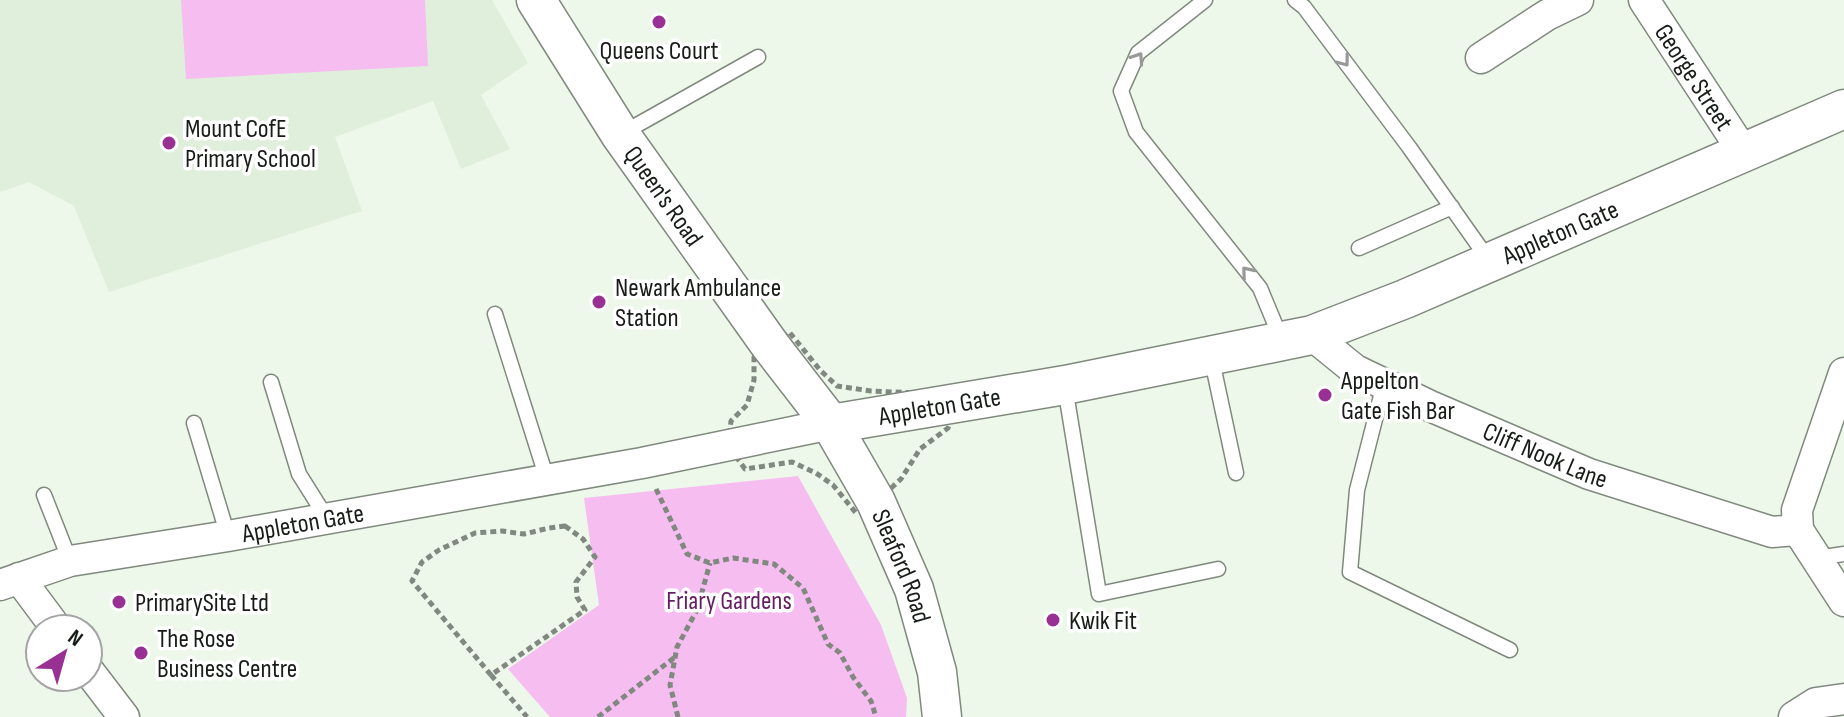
<svg xmlns="http://www.w3.org/2000/svg" width="1844" height="717" font-family="'Sofia Sans Condensed',sans-serif">
<style>
.built{fill:#dfefdc}
.green{fill:#f6bdf0}
.lines{fill:none;stroke-linecap:round;stroke-linejoin:round}
.service-casing{stroke:#80897e;stroke-width:17}
.minor-casing{stroke:#80897e;stroke-width:33}
.tertiary-casing{stroke:#80897e;stroke-width:41}
.path{stroke:#818880;stroke-width:5;stroke-dasharray:6 4;stroke-linecap:butt}
.service{stroke:#fff;stroke-width:14}
.minor{stroke:#fff;stroke-width:30}
.tertiary{stroke:#fff;stroke-width:38}
.oneway{stroke:#979997}
.poi-dot{fill:#993194;stroke:#fff;stroke-width:3}
.labels{text-anchor:middle;stroke-width:7;stroke-linejoin:round;paint-order:stroke}
.poi-label{font-size:26px;fill:#181c18;stroke:#fff;text-anchor:start}
.street-label{font-size:26px;fill:#181c18;stroke:#fff}
.park-label{font-size:26px;fill:#641e61;stroke:#fff}
</style>
<rect width="100%" height="100%" fill="#edf8eb"/>
<path class="built" d="M0,0h492l36,63 -47,32 29,54 -49,20 -28,-68 -98,36 27,74 -253,81 -35,-86 -45,-24 -29,10z"/>
<path class="green" d="M181,0h244l3,66 -242,13z
M798,476l83,149 26,73 -1,19h-356l-42,-48 91,-64 -15,-107z"/>
<g class="lines">
<g class="service-casing">
<path id="service" d="M1205,0l-67,53 -17,38 15,41 124,156 22,53
M1295,0l9,7 105,140 79,112
M621,134l137,-77
M1359,248l93,-41
M495,314l52,165
M1211,356l25,117
M271,382l28,92 27,43
M1384,384l-27,106 -7,82 160,78
M1065,387l34,207 119,-25
M194,423l34,113
M44,495l26,66
M1817,558l27,-4"/>
</g>
<g class="minor-casing">
<g id="minor">
<path id="s1" d="M1644,0l100,153"/>
<path d="M1481,58l66,-43 31,-15"/>
<path id="s2" d="M1312,335l43,35 75,36 159,68 183,58 26,-2"/>
<path d="M1798,530l-1,-20 47,-137"/>
<path d="M1798,530l46,71"/>
<path d="M19,578l38,51"/>
<path id="s3" d="M0,585l70,-24 158,-25 414,-73 189,-39"/>
<path d="M88,670l36,47"/>
<path d="M1794,717l22,-14 28,-4"/>
</g>
</g>
<g class="tertiary-casing">
<g id="tertiary">
<path id="s4" d="M536,0l84,134 150,211 61,79 45,78 38,87 23,83 5,45"/>
<path id="s5" d="M831,424l234,-39 247,-50 93,-36 439,-190"/>
</g>
</g>
<path class="path" d="M790,333l30,37 17,16 34,5 45,2 43,10 -11,25 -28,21 -19,30 -25,23 -20,11 -23,-28 -17,-12 -24,-11 -47,7 -17,-24 3,-24 16,-16 7,-25v-23z
M656,489l31,65 23,9 23,-5 41,6 29,24 25,56 12,9 13,24 18,24 5,16
M565,526l18,13 12,18 -19,25 1,15 8,13 -94,65 -79,-94 10,-19 17,-12 36,-17 27,-2 22,3 25,-6z
M491,675l36,42
M598,717l77,-60
M678,717l-8,-32 7,-38 20,-37 13,-47"/>
<use href="#service" class="service"/>
<use href="#minor" class="minor"/>
<use href="#tertiary" class="tertiary"/>
</g>
<defs><path id="oneway-chevron" d="M-2-3.5L2.5 0L-2 3.5" fill="none" stroke-width="1.6" stroke-linecap="round" stroke-linejoin="round" transform="scale(2)"/></defs>
<g class="oneway">
<use href="#oneway-chevron" transform="translate(1138 58) rotate(-56)"/>
<use href="#oneway-chevron" transform="translate(1344 61) rotate(53)"/>
<use href="#oneway-chevron" transform="translate(1247 272) rotate(-130)"/>
</g>
<g class="poi-dot">
<circle cx="659" cy="22" r="8"/>
<circle cx="169" cy="143" r="8"/>
<circle cx="599" cy="302" r="8"/>
<circle cx="1325" cy="395" r="8"/>
<circle cx="119" cy="602" r="8"/>
<circle cx="1053" cy="620" r="8"/>
<circle cx="141" cy="653" r="8"/>
</g>
<g class="labels">
<g class="poi-label">
<text x="659" y="59" text-anchor="middle">Queens Court</text>
<text x="185" y="137">Mount CofE<tspan x="185" dy="30">Primary School</tspan></text>
<text x="615" y="296">Newark Ambulance<tspan x="615" dy="30">Station</tspan></text>
<text x="1341" y="389">Appelton<tspan x="1341" dy="30">Gate Fish Bar</tspan></text>
<text x="135" y="611">PrimarySite Ltd</text>
<text x="1069" y="629">Kwik Fit</text>
<text x="157" y="647">The Rose<tspan x="157" dy="30">Business Centre</tspan></text>
</g>
<g class="street-label">
<text dy="9" stroke="none"><textPath href="#s1" startOffset="92">George Street</textPath></text>
<text dy="9" stroke="none"><textPath href="#s4" startOffset="234">Queen's Road</textPath></text>
<text dy="9" stroke="none"><textPath href="#s5" startOffset="758">Appleton Gate</textPath></text>
<text dy="9" stroke="none"><textPath href="#s5" startOffset="110">Appleton Gate</textPath></text>
<text dy="9" stroke="none"><textPath href="#s2" startOffset="264">Cliff Nook Lane</textPath></text>
<text dy="9" stroke="none"><textPath href="#s3" startOffset="310">Appleton Gate</textPath></text>
<text dy="9" stroke="none"><textPath href="#s4" startOffset="676">Sleaford Road</textPath></text>
</g>
<g class="park-label">
<text x="729" y="609">Friary Gardens</text>
</g>
</g>
<g transform="translate(64 653) rotate(37)"><circle r="38" fill="#ffffff" stroke="#a3a4a3" stroke-width="2"/>
<path d="M0-6L14 30L0 20L-14 30Z" fill="#993194"/>
<text y="-12" font-size="22" font-weight="bold" text-anchor="middle" fill="#181c18">N</text>
</g>
</svg>
